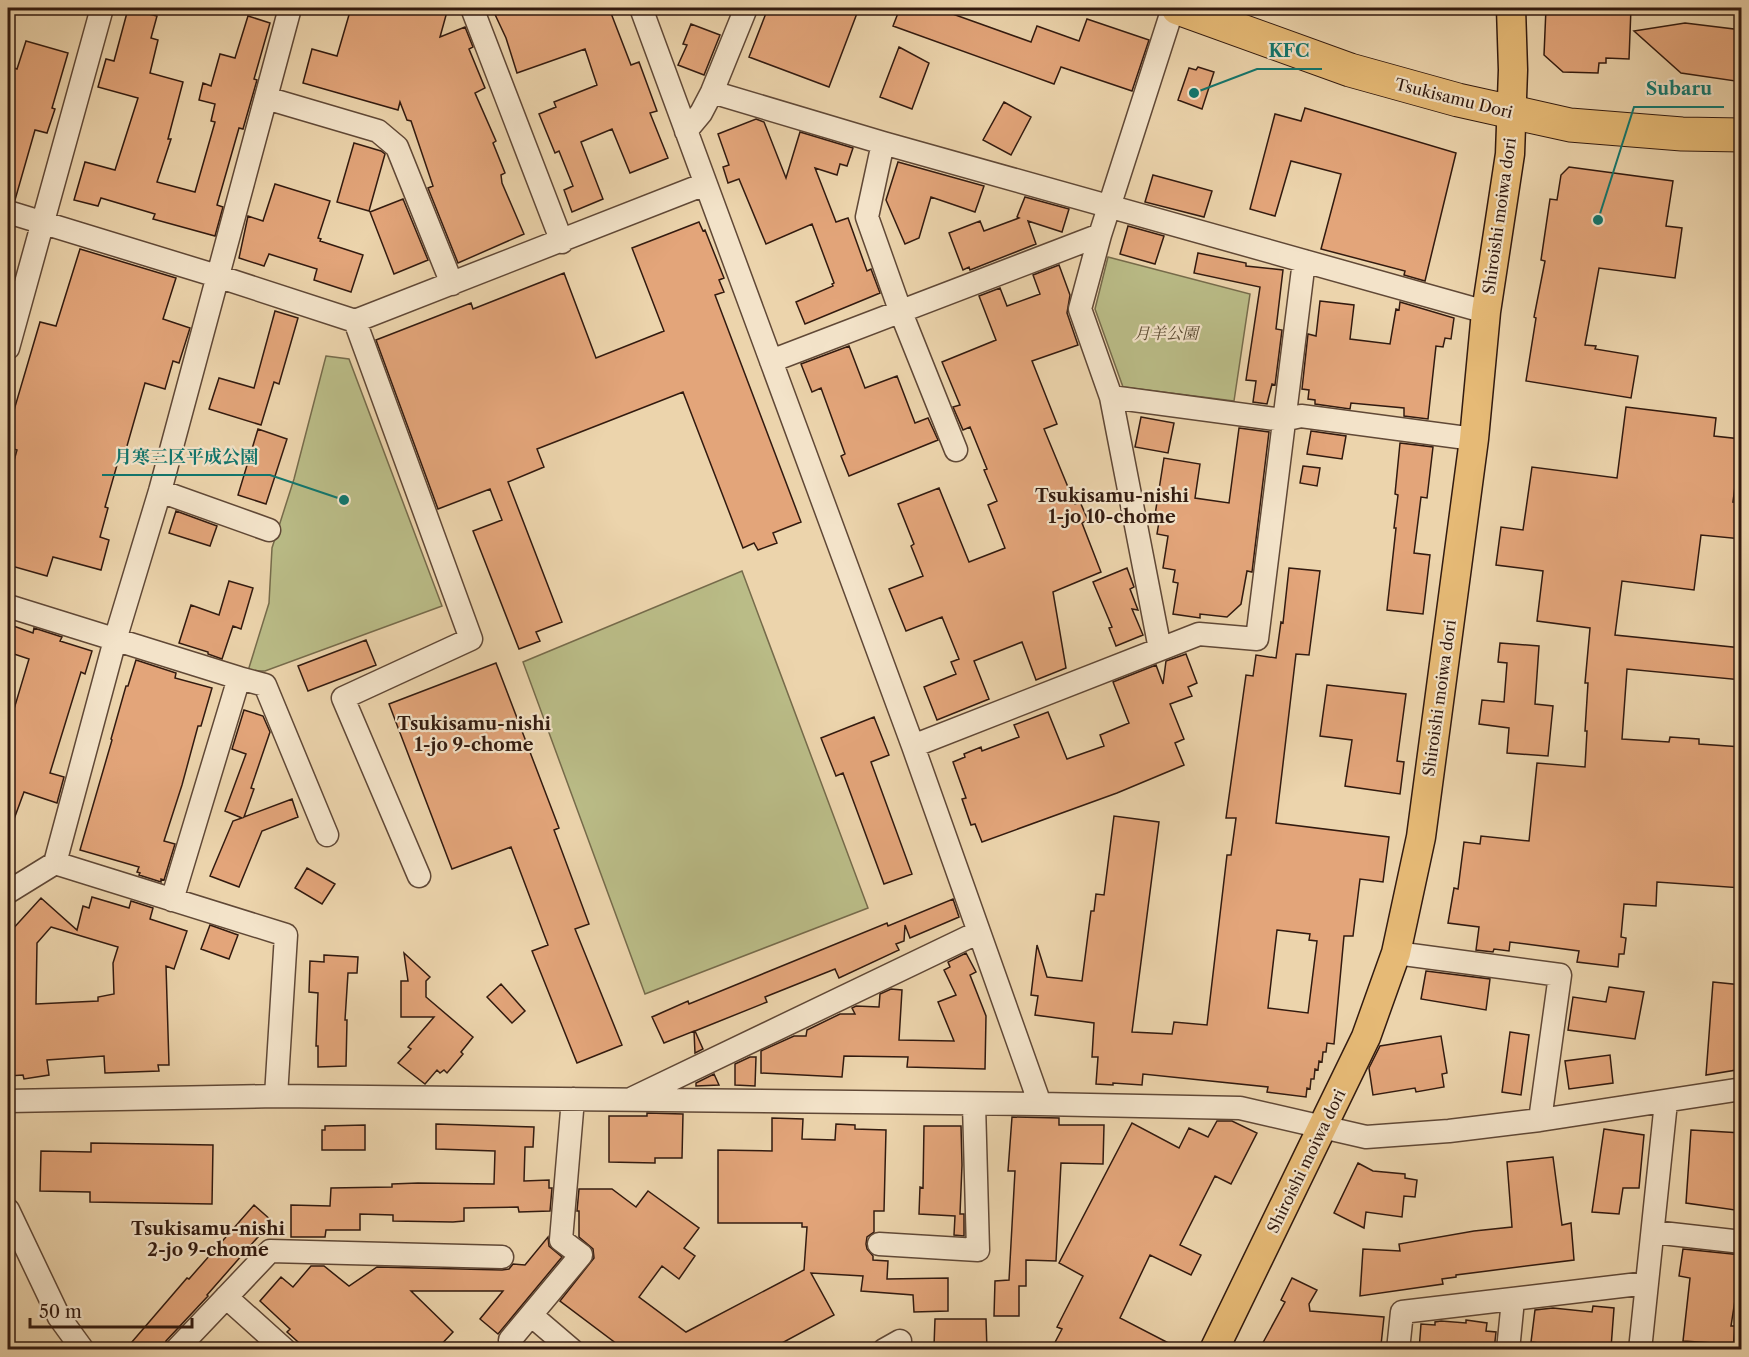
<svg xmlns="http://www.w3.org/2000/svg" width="1749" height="1357" font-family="'Libre Caslon Text','Noto Serif JP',serif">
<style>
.green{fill:#babc87;stroke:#766b4b;stroke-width:1.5}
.building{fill:#e3a57a;stroke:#321a0f;stroke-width:1.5;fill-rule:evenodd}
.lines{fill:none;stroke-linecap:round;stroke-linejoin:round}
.minor-casing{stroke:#604836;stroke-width:25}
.major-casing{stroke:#321a0f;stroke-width:31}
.highway-casing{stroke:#321a0f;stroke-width:35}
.minor{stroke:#f3e3c9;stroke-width:22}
.major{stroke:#e6ba76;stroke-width:28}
.highway{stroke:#e6ba76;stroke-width:33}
.labels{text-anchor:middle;stroke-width:4.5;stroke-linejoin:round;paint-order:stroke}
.street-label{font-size:16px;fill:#321a0f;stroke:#f3e3c9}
.park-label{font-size:16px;font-style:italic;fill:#5b4b33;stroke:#f3e3c9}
.neighbourhood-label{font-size:18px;font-weight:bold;fill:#321a0f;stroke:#f3e3c9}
.leader{fill:none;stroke:#0f766e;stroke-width:2}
.callout-dot{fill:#0f766e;stroke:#f3e3c9;stroke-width:2}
.callout-label{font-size:18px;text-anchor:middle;font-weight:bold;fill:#0f766e;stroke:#f3e3c9;stroke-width:4.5;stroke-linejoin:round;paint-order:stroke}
</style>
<rect width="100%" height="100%" fill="#ecd4ac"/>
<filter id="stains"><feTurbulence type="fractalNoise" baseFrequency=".00333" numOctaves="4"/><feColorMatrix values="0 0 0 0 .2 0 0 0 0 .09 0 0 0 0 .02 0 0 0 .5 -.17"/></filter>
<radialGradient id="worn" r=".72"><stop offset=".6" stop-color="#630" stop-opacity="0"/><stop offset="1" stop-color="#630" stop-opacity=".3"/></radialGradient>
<path class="green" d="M1108,257l142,37 -16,107 -111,-14 -28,-78z
M326,356l23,3 93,247 -177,65h-17l21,-68 3,-55 22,-69z
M742,571l126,337 -223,86 -122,-332z"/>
<path class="building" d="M351,8h97l-8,29 25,-10 8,20 -4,2 16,39 -10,5 21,48 -3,2 12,30 -4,2 1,8 22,51 -66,29 -30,-75 5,-2 -22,-65 -4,-1 -7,-18 -2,8 -95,-27 9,-34 25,7z
M492,8h117l22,57 8,-3 18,49 -7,2 18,45 -38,15 -18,-44 -31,13 22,57 -31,13 -8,-22 9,-4 -14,-35 -4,2 -16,-39 17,-7 -2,-5 43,-17 -12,-36 -68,24 -11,-35z
M768,8h91l-30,79 -80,-30z
M900,8h36l95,34 6,-16 42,15 8,-22 62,21 -17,51 -71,-24 -7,17 -161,-58z
M1546,8h85l-2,51 -23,-1v5h-7l-1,10 -35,-1 -19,-17z
M128,9l29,7 -6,22 7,2 -8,33 33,9 -15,57h3l-14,43 38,10 20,-70 -4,-1 4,-17 -16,-4 4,-17 8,3 9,-32 15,4 13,-42 22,7 -16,56 3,1 -14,49 -4,-1 -22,77 6,2 -8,29 -62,-17 2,-5 -54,-16 -3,8 -24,-6 11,-38 30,8 23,-72 -40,-11 8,-28 8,2z
M1685,23l57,7v52l-61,-9 -47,-42z
M691,24l29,11 -16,40 -26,-10 9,-20 -4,-1z
M26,41l42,12 -16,55 3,1 -8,24 -12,-3 -20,70 -7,-1v-133l9,3z
M899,47l30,16 -17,46 -32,-12z
M1198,67l16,5 -12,37 -24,-9 11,-32 7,2z
M1004,102l27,15 -20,38 -28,-15z
M1305,108l151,45 -31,128 -21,-6 1,-4 -84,-22 20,-75 -50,-13 -16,55 -25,-7 25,-95 26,7z
M756,119l8,3 22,56 14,-46 53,16 -6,18 -7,-2 -3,11 -22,-7 21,54 12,-4 19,53 4,-2 9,24 -75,31 -9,-22 37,-16 -1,-2 2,-1 -22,-59 -46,20 -27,-65 -11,4 -5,-16 6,-2 -11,-31z
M354,143l27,8 4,3 -16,57 -32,-9z
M898,162l86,24 -9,26 -44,-15 -12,41 -14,6 -19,-44z
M1569,167l104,14 -7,45 16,2 -7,50 -76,-10 -14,77 11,1 -1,3 43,7 -7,42 -105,-17 10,-63 -2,-1 11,-56 -4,-1 9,-61 7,1 4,-25z
M1153,175l59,16 -8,26 -59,-15z
M275,184l55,17 -12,37 3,1 -1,2 43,14 -12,37 -37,-12 3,-11 -48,-15 -5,12 -25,-8 9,-42 15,5z
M1025,197l44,12 -7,23 -34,-11 8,23 -66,26 -1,-3 -6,3 -14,-37 31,-12 4,10 35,-13 -2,-1z
M403,199l25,61 -34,14 -24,-62z
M699,222l4,9 2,-1 19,48 -5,2 5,12 -9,3 86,227 -28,11 4,10 -19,7 -4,-7 -11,5 -60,-156 -146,57 7,18 -36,15 54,140 -26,10 4,9 -21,8 -46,-118 29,-11 -12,-31 -52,20 -62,-169 95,-37 2,6 91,-36 32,85 68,-27 -32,-83z
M1128,226l36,10 -9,28 -35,-10z
M80,249l96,29 -13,41 27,9 -11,35 -6,-2 -8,28 -20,-6 -22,77 -4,-2 -14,49 3,1 -8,29 9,3 -8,30 -48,-13 -6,19 -39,-11v-83l9,-32 -9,-3v-32l4,2 28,-95 16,4z
M1198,253l48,10v3l37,4 -7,59 6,1 -7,55 -3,-1 -5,20 -14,-2 3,-21 -10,-1 14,-93 -66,-14z
M1059,265l11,30 -3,18 11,32 -46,16 25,63 -13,5 31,75 5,-2 8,18 -6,3 19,49 -48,20 13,76 -30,12 -14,-38 -48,19 15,38 -52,21 -13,-33 32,-13 -5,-12 8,-3 -17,-42 -36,14 -17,-42 34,-13 -12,-30 3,-2 -16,-40 41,-16 30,74 36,-14 -17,-43 9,-4 -13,-31 3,-1 -17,-42 -7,3 -10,-23 7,-2 -18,-43 54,-22 -17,-44 21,-8 7,18 33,-12 -7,-19z
M1320,301l34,4 -4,34 40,5 6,-35 3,1 1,-8 54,16 -3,21 -6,-1 -2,9 -7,-1 -8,73 -24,-3v-8l-53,-5 -1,6 -35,-5v-4l-7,-1 1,-9 -7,-1 6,-55 8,2z
M275,311l23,7 -19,66 -5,-2 -13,43 -52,-16 10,-31 35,10z
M849,346l16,42 32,-12 18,47 13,-5 10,22 -89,36 -8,-20 4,-2 -24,-66 -9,4 -11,-28z
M1626,407l90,11 -2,18 27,3 -8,63 9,1v36l-41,-4 -7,55 -72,-9 -7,54 127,13v32l-115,-11 -5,70 47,3 1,-5 29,2v5l43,3v141l-85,-6 -1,24 -32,-2 -3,33 5,1 -2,16h-5l-1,13 -41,-5 2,-11 -69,-9 -1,9 -15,-2 -1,3 -17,-2 3,-23 -31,-4 6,-35 4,1 6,-47 16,2 1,-8 48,5 8,-78 48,4 2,-36h-2l3,-48h-3l5,-55 -53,-7 6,-50 -47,-6 5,-38 22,3 9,-63 85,11z
M1141,417l33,6 -6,30 -33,-6z
M1239,428l30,4 -17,140 -5,-1 -6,33 -14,13 -27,-3v4l-27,-4 5,-31 -5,-1 2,-12 -12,-2 5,-32 -11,-2 3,-18 -5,-1 9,-57 36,6 -5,34 34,5z
M258,429l29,10 -21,65 -28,-9z
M1311,431l35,5 -4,23 -35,-5z
M1400,443l33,4 -6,51 -6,-1 -7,56 16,2 -7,59 -36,-4 9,-82h-2l4,-33 -3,-1z
M1303,466l17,2 -3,18 -17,-3z
M176,511l41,15 -7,20 -41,-13z
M1127,568l7,19 -4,2 8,21 -6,-1 11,26 -27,11 -7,-18 3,-1 -19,-45z
M1289,568l31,3 -11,84 -13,-1 -20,169 113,14 -6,45 -23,-3 -7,57h-9l-10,108 -7,-1 -1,9h-3l-1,10 -3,-1 -1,9 -3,-1 -1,10h-3l-1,10 -3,-1 -1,9 -39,-5 1,-5 -125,-13 -1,11 -29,-2v2l-17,-1 2,-27h-6l2,-34 -59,-8 3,-19 -7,-1 6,-50 10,32 35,4 9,-70h3l2,-17 8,1 10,-79 45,6 -27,210 40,2 2,-12 33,3 20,-170h4l5,-37h-10l20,-143 7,1 3,-21 20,3 5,-36 2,1zM1277,930l33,4 -1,6 8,1 -9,72 -40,-5z
M229,581l24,7 -12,41 -8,-3 -11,33 -14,-5v-2l-29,-9 12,-38 28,10z
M8,624l25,9 1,-5 28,9 -2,4 32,10 -7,23 -4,-2 -31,101 14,4 -7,26 -33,-11 -14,38h-2v-101l21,-70 -21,-7z
M366,640l10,25 -68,26 -10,-25z
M1500,643l39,3 -4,58 18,2 -5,50 -41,-3 2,-25 -30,-4 3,-24 22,2 3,-39 -9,-1z
M1186,654l11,29 -9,4 4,9 -22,8 14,35 -9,4 9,22 -67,28 -135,49 -7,-18 -4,1 -9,-26 4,-1 -13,-36 12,-5 -1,-3 17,-7 1,4 37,-14 -5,-12 34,-13 19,47 37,-13 -4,-11 29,-12 -16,-41 43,-17 7,19 3,-23z
M136,660l40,13 -1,5 37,10 -11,38h-3l-16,59 -18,56 11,3 -11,36 -3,-1v3l-22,-7 1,-2 -3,-1 2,-5 -59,-17 32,-110 -1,-1 15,-53h2z
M496,663l63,165 -5,2 35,94 -14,5 47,116 -45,18 -45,-112 16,-6 -37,-98 -59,22 -63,-165z
M1327,685l79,9 -9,67 7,1 -4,32 -55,-8 7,-46 -32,-4z
M244,710l19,6 7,16 -19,56 3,1 -10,28 48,-18 6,18 -36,14 -23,56 -29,-11 23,-55 9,-3 -17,-7 21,-57 -14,-5z
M874,717l15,38 -18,7 41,112 -28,10 -41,-111 -7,3 -15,-38z
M307,868l28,16 -13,20 -27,-16z
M92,897l37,11 2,-7 22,7 -3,11 37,12 -13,38 -8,-3 3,99h-11l1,6 -54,2 -1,-17 -57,4 2,15 -25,4 -1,-4 -15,1 2,-144 31,-34 36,32 6,-24 6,2zM51,927l67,20 -5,16 1,31 -16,3v4l-62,3 1,-61z
M953,899l6,18 -49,21 -5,-13 -1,16 -8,3 3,6 -60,28 -4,-9 -70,28 2,5 -72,29 8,18 -8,4 -1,-22 -30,12 -12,-26 36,-16 1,3 198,-81 1,3z
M210,925l28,10 -9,24 -28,-10z
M404,953l26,24 -4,4v16l47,40 -12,15 2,2 -16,19 -3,-3 -4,3 -3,-3 -12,14 -27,-21 13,-14 -3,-2 26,-30h-33v-36h7z
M966,953l10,19 -6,3 16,41 -1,53 -78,-2 1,-10 -64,-1 -2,21 -81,-4v-22l33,-15h12l1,-6 33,-16h15l-3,-6 4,-2 23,1 1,-13 11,-5 11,1 -3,50 55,1 -16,-39 18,-7 -12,-25 6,-3 -2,-5z
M324,955l34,2 -1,16h-9l-3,47h2l-1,46 -28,1v-21h-2l2,-53 -9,-1 1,-31 14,1z
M1426,971l64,8 -4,31 -65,-11z
M1713,982l29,3v84l-36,6z
M501,984l24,27 -13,12 -25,-26z
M1609,987l35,5 -9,47 -67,-9 5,-33 33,5z
M1510,1032l19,3 -8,60 -19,-3z
M1441,1036l6,37 -5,1 2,13 -28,5 -1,-4 -42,7 -4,-27 11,-22z
M1610,1055l3,28 -44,6 -4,-28z
M750,1057h6l-1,29 -20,-1v-21z
M714,1074l5,11 -23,1v-3z
M647,1113l36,1 -1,44h-27v5l-46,-1v-46h38z
M1012,1117l47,1v7h45l-1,39 -42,-1 -5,98 -30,-1v26h-7v30h-25l1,-35 14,-1 6,-109h-7z
M772,1118l31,1 -1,20 33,1 1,-16 19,1v4l31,1 -2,81h-10v21l-7,5 -1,7 1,5 6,7v4l15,1 -1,18 61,-1v33l-34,1 -1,-17 -52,-4 2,-15 -52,-3 23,42 -65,35h-144l-65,-49 34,-43 -1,-9 -14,-12v-26h-2l2,-22h33l24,18 12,-16 51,37 -15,20 11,8 -16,23 -17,-13 -23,31 47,35 118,-62 3,-43h-5v-4h-84v-73l54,1z
M1217,1121h15l25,12 -26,51 -16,-8 -35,69 21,10 -10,20 -41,-20 -30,63 62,32h-131l11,-21 -5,-2 26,-51 -24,-13 73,-140 47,25 10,-20 19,9z
M436,1124l98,3 -1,20h-8l-1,34 25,-1v8h3l-2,23 -31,1 -1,-5 -54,1v13l-11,1 -60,-1v-6l-33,-1v16h-34l-1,7h-34v-32l39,1 1,-18 61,-1v-3l26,-1 76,1 1,-33 -59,-2z
M365,1125v25h-43v-20h3v-4z
M924,1126h37l1,39 -2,49h4v22l-10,-1 1,-19 -36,-2 1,-27 3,1z
M1604,1129l40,6 -5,53h-16l-4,26 -27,-2z
M1691,1130l51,3v78l-56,-8z
M91,1143l122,2 -1,59 -122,-2v-10l-50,-1 1,-40 50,1z
M1553,1157l9,68 9,-2 3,37 -118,15v2l-14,2 1,5 -83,12 3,-47 37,2 -1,-7 75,-13 38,-4 -5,-65z
M1358,1163l15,8 32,3v4l12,2 -2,17 -11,-1 -2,21 -36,-5 -2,16 -30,-15z
M254,1205l18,16 -65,74 1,1 -42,45 -3,9h-38l62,-72 2,1z
M548,1237l1,9 13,11 -64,77 -18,-15 23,-28h-92l42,41 -17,18h-129l-20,-18 3,-3 -30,-28 21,-24 12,10 18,-21h13l25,20 28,-19 125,3 7,-1 4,-5 12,1z
M1683,1249l59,6 -11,71h4l-2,24h-20v-7l-30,-2 7,-63 -11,-2z
M1292,1278l25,12 -8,14 1,7 74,6 -3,28h-6l-1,5h-115l26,-48 -4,-2z
M1593,1306l21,2 -3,40 -40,-3v2l-40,-5 4,-32 18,-2 39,4z
M935,1319h51l1,31h-47v-4h-6z
M1466,1320l21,3 -1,8 10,1 -2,18h-75l2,-26 14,1v-3l6,-1 25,2z"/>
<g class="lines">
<g class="minor-casing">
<path id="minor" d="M472,8l90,234
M641,8l272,738 127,358
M712,92l171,51 603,169
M266,98l112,33 19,16 55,137
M686,131l15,-18 11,-21 34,-84
M883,143l-16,74 33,93 56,140
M8,212l209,64 138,45 350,-137
M355,321l116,318 -128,59 76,178
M8,348l94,-340
M771,361l329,-126
M1111,397l172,23 18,-4 173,23
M160,491l109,39
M8,606l231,72 -67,222
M1160,649l-49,-252 -31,-88 20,-74 73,-227
M239,678l26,7 62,150
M913,746l286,-112 58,5 47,-378
M55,863l231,72 -10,161
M8,892l47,-29 60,-223 45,-149 130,-483
M1396,953l164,22 -20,145
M633,1098l346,-166
M8,1101l268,-5 764,8 200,4 126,29 83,-6 91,-11 202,-31
M8,1210l51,107 24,33
M1653,1232l89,10
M879,1244l99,6 -4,-146
M226,1297l59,53
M531,1315l41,35
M510,1340l71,-85 -20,-15 12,-141
M176,1350l94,-99 232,6
M884,1350l16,-9
M1398,1350l4,-38 245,-29
M1508,1350l5,-50
M1640,1350l26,-248"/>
</g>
<g class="major-casing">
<path id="major" d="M1214,1350l152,-313 30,-84 25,-116 53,-398 12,-127 24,-158 3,-84 -2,-62"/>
</g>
<g class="highway-casing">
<path id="highway" d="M1178,8l172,62 108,30 112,25 112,9 60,1"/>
</g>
<use href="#minor" class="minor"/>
<use href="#major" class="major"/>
<use href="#highway" class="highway"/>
</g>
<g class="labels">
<g class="street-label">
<text transform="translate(1454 98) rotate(14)" y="6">Tsukisamu Dori</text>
<text transform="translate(1499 216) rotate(-82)" y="6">Shiroishi moiwa dori</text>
<text transform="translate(1439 698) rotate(-82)" y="6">Shiroishi moiwa dori</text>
<text transform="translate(1306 1161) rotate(-64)" y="6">Shiroishi moiwa dori</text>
</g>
<g class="park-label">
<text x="1166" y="339">月羊公園</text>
</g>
<g class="neighbourhood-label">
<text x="1112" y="502">Tsukisamu-nishi<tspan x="1112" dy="21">1-jo 10-chome</tspan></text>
<text x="474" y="730">Tsukisamu-nishi<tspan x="474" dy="21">1-jo 9-chome</tspan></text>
<text x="208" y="1235">Tsukisamu-nishi<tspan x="208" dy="21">2-jo 9-chome</tspan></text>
</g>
</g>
<path class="leader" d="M1194 93L1257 69H1322M1598 220L1634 107H1724M344 500L270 475H102"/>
<g class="callout-dot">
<circle cx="1194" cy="93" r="6"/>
<circle cx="1598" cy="220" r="6"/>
<circle cx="344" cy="500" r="6"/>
</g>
<g class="callout-label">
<text x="1289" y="57">KFC</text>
<text x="1679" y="95">Subaru</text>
<text x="186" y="463">月寒三区平成公園</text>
</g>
<rect width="1749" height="1357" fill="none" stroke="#ecd4ac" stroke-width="30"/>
<rect x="9" y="9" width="1731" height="1339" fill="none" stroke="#321a0f" stroke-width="3"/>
<rect x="15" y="15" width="1719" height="1327" fill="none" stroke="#321a0f" stroke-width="1.5"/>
<path d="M30 1318v9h162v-9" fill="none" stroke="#321a0f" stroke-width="3"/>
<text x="39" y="1318" font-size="18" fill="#321a0f" stroke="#f3e3c9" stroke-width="4.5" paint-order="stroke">50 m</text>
<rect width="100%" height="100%" filter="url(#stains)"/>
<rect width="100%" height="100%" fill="url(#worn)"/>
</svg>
